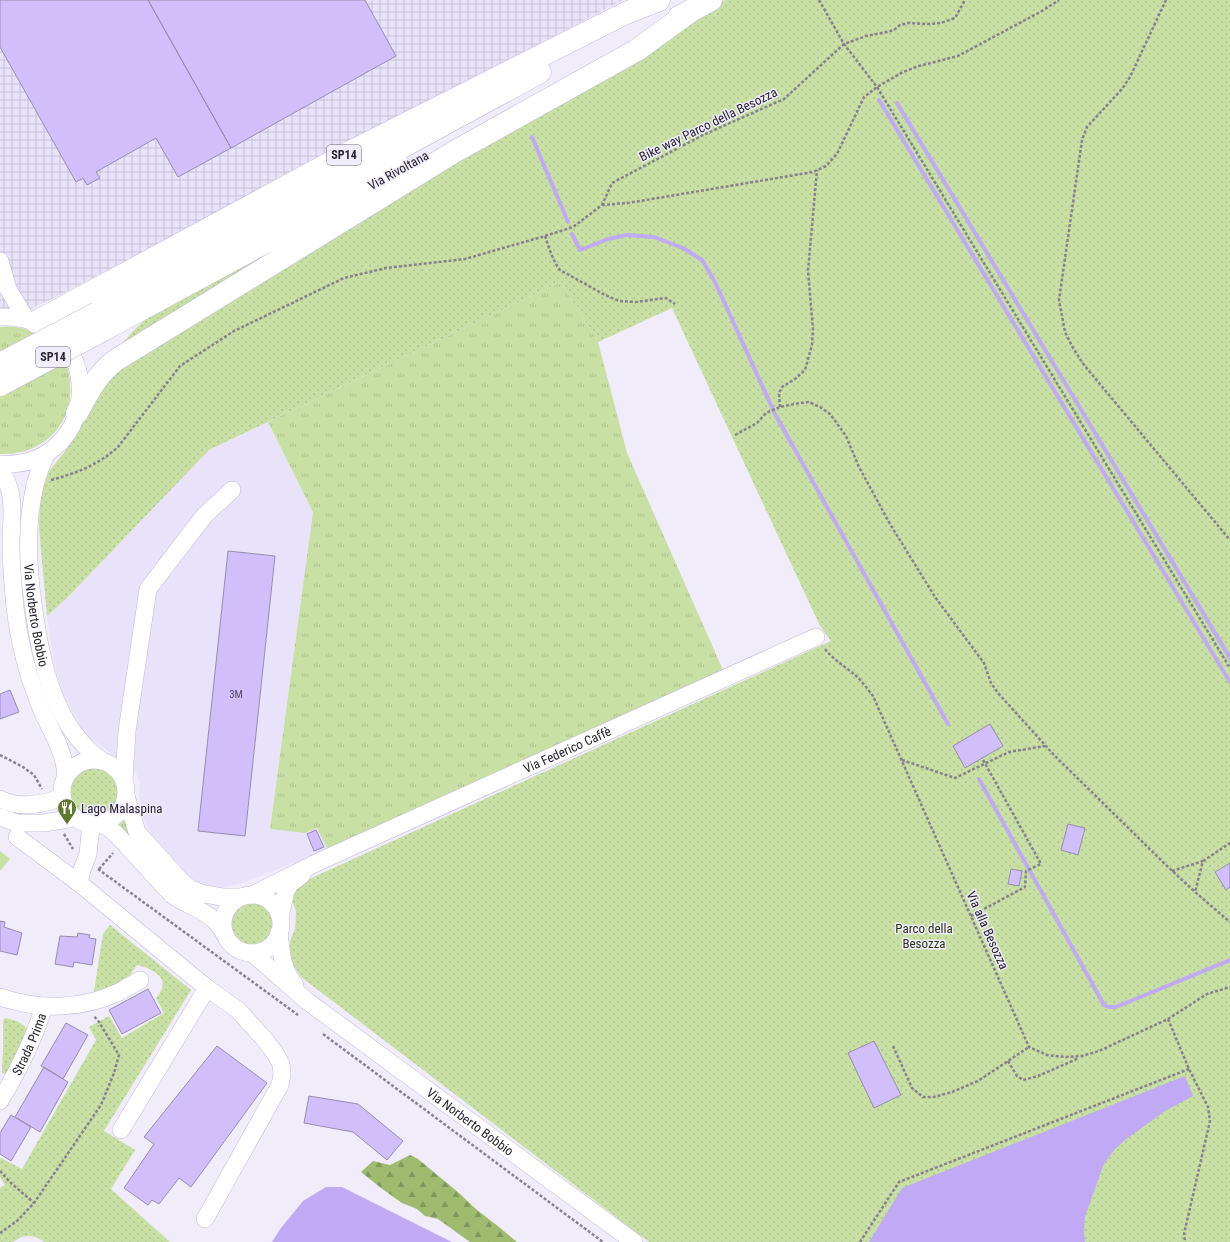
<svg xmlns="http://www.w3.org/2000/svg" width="1230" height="1242" font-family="'Roboto Condensed',sans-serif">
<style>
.built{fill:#e9e2fb}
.industrial{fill:url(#industrial-grid)}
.grass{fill:url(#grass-tufts)}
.forest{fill:url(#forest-firs)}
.park{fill:url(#park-dots)}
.pitch{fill:#c8e0a3}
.water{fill:#c0aaf5}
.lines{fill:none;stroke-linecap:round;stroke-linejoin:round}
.stream{stroke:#c0aaf5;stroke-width:4}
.building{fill:#d0bffb;stroke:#968dad}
.minor-casing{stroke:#c0b8d8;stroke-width:18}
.highway-casing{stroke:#c0b8d8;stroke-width:23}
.path{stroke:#85818f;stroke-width:2.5;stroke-dasharray:3 2;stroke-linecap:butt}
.minor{stroke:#fff;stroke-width:17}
.highway{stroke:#fff;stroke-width:22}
.highway-bridge-casing{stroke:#c0b8d8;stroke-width:23;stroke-linecap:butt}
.highway-bridge{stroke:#fff;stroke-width:22}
.labels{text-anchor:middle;stroke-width:3;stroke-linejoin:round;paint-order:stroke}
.number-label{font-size:11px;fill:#524b64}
.shield{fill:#f0ecfa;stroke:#64606d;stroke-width:1}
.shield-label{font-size:12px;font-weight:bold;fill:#282431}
.street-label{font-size:13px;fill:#282431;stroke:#f0ecfa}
.poi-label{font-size:13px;fill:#282431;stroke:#f0ecfa;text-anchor:start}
.park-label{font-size:13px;fill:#283413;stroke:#f0ecfa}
</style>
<defs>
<pattern id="industrial-grid" width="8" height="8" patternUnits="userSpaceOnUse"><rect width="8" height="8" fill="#e9e2fb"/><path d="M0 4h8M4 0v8" fill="none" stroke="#c8c2d8"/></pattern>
<pattern id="grass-tufts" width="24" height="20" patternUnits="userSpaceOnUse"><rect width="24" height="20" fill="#c8e0a3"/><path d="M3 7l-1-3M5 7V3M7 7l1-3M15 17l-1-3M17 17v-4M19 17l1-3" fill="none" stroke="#acc08d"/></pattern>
<pattern id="forest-firs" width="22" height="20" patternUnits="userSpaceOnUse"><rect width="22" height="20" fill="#9ebb6f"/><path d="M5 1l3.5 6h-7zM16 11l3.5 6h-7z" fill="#81985c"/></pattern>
<pattern id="park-dots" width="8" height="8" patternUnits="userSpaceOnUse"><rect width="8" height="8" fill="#c8e0a3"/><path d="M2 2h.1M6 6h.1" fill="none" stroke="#acc08d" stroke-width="1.8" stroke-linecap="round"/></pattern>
</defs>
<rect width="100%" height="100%" fill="#f0ecfa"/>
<path class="built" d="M268,422l45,90 -43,317 47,-1 11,22 -89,34 -14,3h-12l-11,-2 -11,-7 -40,-45 -7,-12 -5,-27 1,-12 -4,-9 -52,-40 -22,-42 -8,-28 -7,-47 20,-18 142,-148z"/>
<path class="industrial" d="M0,0h623l-571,299 -52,24z"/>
<path class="grass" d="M561,282l37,60 29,111 96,217 -395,180 -11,-22 -12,5 -35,-4 43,-317 -45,-90z
M0,327c11,-1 25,0 36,7 4,2 9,8 13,12 4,5 11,10 15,15 4,6 6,16 6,24 4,41 -30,71 -70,69z
M122,815h2l7,17 -4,3 -13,-12 -1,-2z"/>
<path class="forest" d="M410,1155l8,4 41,34 18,17 22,17 18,15h-47l-32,-23 -13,-3 -8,-7 -15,-6 -21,-15 -20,-16 12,-11 17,4z"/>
<path class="park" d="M725,0h505v1242h-581l-348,-265 -11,-17v-19l5,-12 1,-18 -4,-11 2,-10 11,-9 526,-240 -11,-15 -148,-318 -74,34 -37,-60 -352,168 -142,148 -20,18 -8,-88 1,-31 9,-26 18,-22 13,-20 11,-30 23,-47 25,-27 23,-18z
M70 792a24 24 0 1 1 48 0a24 24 0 1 1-48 0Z
M231 924a21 21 0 1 1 42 0a21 21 0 1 1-42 0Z
M110,925l81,65 -87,141 31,19 -24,39 59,53h-126c-6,-6 -17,-8 -25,-4 -2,1 -4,3 -6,4 -3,0 -9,0 -13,0v-54l5,-3 -5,-8v-17l1,-2 21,11 74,-129 -7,-13 20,-11 13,22 42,-25 -8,-15c17,-19 -2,-29 -19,-33l-9,13 -17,9 -17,4 9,-57z
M5,1018c8,2 19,4 22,12l-17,38 -4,6 -4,-1v-3l1,-20v-30z"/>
<path class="pitch" d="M0,851l10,8 -10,12z"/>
<path class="water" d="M1185,1076l8,20 -28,15 -40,29 -11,10 -6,8 -5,8 -18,51 -1,15 1,10h-216l33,-54z
M326,1187h16l110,55h-180l9,-14 22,-27z"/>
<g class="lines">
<path class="stream" d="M879,100l351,582
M897,103l333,555
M532,137l36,85
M572,234l8,16 28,-11 19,-4 27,2 29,11 19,12 13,22 60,132 173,310
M979,779l125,226 5,2h7l114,-47"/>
</g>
<path class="building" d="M0,0h148l83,148 -53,29 -22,-39 -60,34 4,6 -13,7 -4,-7 -7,4 -76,-135z
M148,0h217l31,56 -165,92z
M228,551l47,5 -30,280 -47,-5z
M10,690l9,22 -19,7v-25z
M990,724l13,22 -38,22 -12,-22z
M1068,824l17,4 -7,27 -17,-5z
M316,830l8,17 -10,4 -7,-17z
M1230,863v24l-4,3 -11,-18z
M1011,869l11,2 -3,15 -11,-2z
M0,921l5,1 -1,5 18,6 -5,22 -17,-4z
M78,933l12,2 -1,3 7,1 -4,26 -18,-3 -1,5 -18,-3 5,-28 17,1z
M148,989l13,24 -39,21 -13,-24z
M66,1023l22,12 -25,44 -22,-13z
M874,1041l27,54 -27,13 -26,-55z
M217,1046l50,37 -76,104 -12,-9 -20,26 -7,-4 -4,5 -24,-17 30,-44 -10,-7z
M44,1067l24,15 -28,50 -25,-15z
M309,1096l49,8 45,37 -16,19 -34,-28 -49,-9z
M11,1115l20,12 -20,34 -11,-7v-21z"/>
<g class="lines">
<g class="minor-casing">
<g id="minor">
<path d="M0,261l8,28 18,30"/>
<path d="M0,317c110,-3 104,153 0,147"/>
<path id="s1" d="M46,454c-4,10 -9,21 -11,31 -2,10 -4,21 -5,30 -3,29 -1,60 3,88 7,55 20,123 68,157"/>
<path d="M0,472c17,16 11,50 11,71 0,21 2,43 4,64 4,36 14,73 28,106 10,21 21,38 23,62"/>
<circle cx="94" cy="792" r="32"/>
<path d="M124,780l3,-49 21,-142 56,-73 28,-26"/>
<path d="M126,796l11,36 45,50 9,7 13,5 19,3h18"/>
<path d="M0,799c20,10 42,6 62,-2"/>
<path d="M0,817l17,6h27l31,-5"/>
<path d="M100,823l9,5 7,6 56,61c13,9 30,14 42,25 4,3 7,8 10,13"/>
<path d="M95,824l-5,10 -2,20 -6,16 -3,13 128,105 31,22 27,30 10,13 6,11 1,10 -2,11 -75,134"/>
<path d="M17,837l62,46"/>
<path id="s2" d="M252,895l66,-33 498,-225"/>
<circle cx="252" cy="924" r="29"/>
<path d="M280,916l6,-25 4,-7 12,-9"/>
<path d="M279,932c2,19 3,38 16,53"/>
<path id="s3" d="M252,953l55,48 327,241"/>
<path d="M0,997c39,13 81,13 119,-5 7,-4 14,-8 21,-12"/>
<path id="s4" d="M0,1101c18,-30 34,-61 44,-95"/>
<path d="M121,1130l86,-142"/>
</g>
</g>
<g class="highway-casing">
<path id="highway" d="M679,17l32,-17
M97,313l443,-241
M36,322l316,-171 274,-138 33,-13
M105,329l297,-161
M77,413c11,-20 20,-39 39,-53l338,-208 183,-102 55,-40"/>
</g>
<path class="path" d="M819,0l25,44 33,43 353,581
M1166,0l-36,77 -8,12 -35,38 -5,13 -23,160 6,32 8,16 11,17 146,175
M602,205l26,-2 185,-31 13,-6 11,-12 27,-57 13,-10 26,-15 16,-6 39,-10 84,-45 17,-11
M545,236c4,12 8,25 15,34l45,25 14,6 17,1 30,-4 9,6
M780,407l-1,-14 3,-6 13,-8 10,-9 7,-25 1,-16 -5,-58 9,-101
M735,435l22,-12 9,-10 14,-6 14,-3 15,-2 11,5 10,7 16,22 13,31 31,57 45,73 49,66 7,20 7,10 56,62 113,111 28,26 35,30
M51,480c26,-7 47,-15 67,-33l62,-81 54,-35 110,-53 42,-10 79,-9 80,-23 28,-9 29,-22 10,-22 91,-48 81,-36 60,-55 22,-8 21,-4 7,-2 6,-5 8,-2 19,1 14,-1 14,-5 10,-18
M825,649c8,10 19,17 29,25 7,6 13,14 19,22l156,351 18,8 18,2 17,-1 17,-5 69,-32 39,-25 23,-7
M0,755l23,12 11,8 8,14
M902,760l53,18 54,-26 36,-6
M64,834l9,15
M1203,861l27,-18
M98,869l200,146
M99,869l14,-16
M1172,871l31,-10 -8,31
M971,916l54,-29 1,-16 15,-7 -59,-106
M1168,1019l21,50 19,38 2,14 -26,113 1,8
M323,1034l280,208
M893,1046l19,42 11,9h11l18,-5 26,-11 51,-34
M1008,1061l9,15 6,4 15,-4 41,-18
M0,1171l11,12 23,20
M0,1233l17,-12 17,-18 67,-98 13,-32 5,-18 -20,-33 -5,-6
M860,1242l39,-60 290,-113"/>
<use href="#minor" class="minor"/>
<use href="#highway" class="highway"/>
<g class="highway-bridge-casing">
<path id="highway-bridge" d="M0,364l97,-51
M0,385l105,-56"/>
</g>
<use href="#highway-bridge" class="highway-bridge"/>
</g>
<defs>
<g id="restaurant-pin" transform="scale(1)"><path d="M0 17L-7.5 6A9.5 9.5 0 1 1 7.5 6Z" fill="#607a2d" stroke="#f0ecfa"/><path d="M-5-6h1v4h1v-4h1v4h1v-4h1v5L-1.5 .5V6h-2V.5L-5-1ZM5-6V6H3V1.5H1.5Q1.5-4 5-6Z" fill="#fff"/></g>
</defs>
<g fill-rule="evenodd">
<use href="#restaurant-pin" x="67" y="808"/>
</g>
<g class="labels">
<g class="number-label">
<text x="236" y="698">3M</text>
</g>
<g class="shield">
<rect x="327" y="145" width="34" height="20" rx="3"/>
<rect x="36" y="347" width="34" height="20" rx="3"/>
</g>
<g class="shield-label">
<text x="344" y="159">SP14</text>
<text x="53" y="361">SP14</text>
</g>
<g class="street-label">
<text transform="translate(708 124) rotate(-26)" y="5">Bike way Parco della Besozza</text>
<text transform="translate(398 170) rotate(-29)" y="5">Via Rivoltana</text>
<text dy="5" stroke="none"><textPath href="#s1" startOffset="164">Via Norberto Bobbio</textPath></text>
<text dy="5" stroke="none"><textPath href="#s2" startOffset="347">Via Federico Caffè</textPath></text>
<text transform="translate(988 930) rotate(66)" y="5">Via alla Besozza</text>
<text dy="5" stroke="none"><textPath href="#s4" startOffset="64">Strada Prima</textPath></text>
<text dy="5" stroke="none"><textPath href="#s3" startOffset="276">Via Norberto Bobbio</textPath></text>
</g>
<g class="poi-label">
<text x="81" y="813">Lago Malaspina</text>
</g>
<g class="park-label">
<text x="924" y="933">Parco della<tspan x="924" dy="15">Besozza</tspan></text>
</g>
</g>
</svg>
